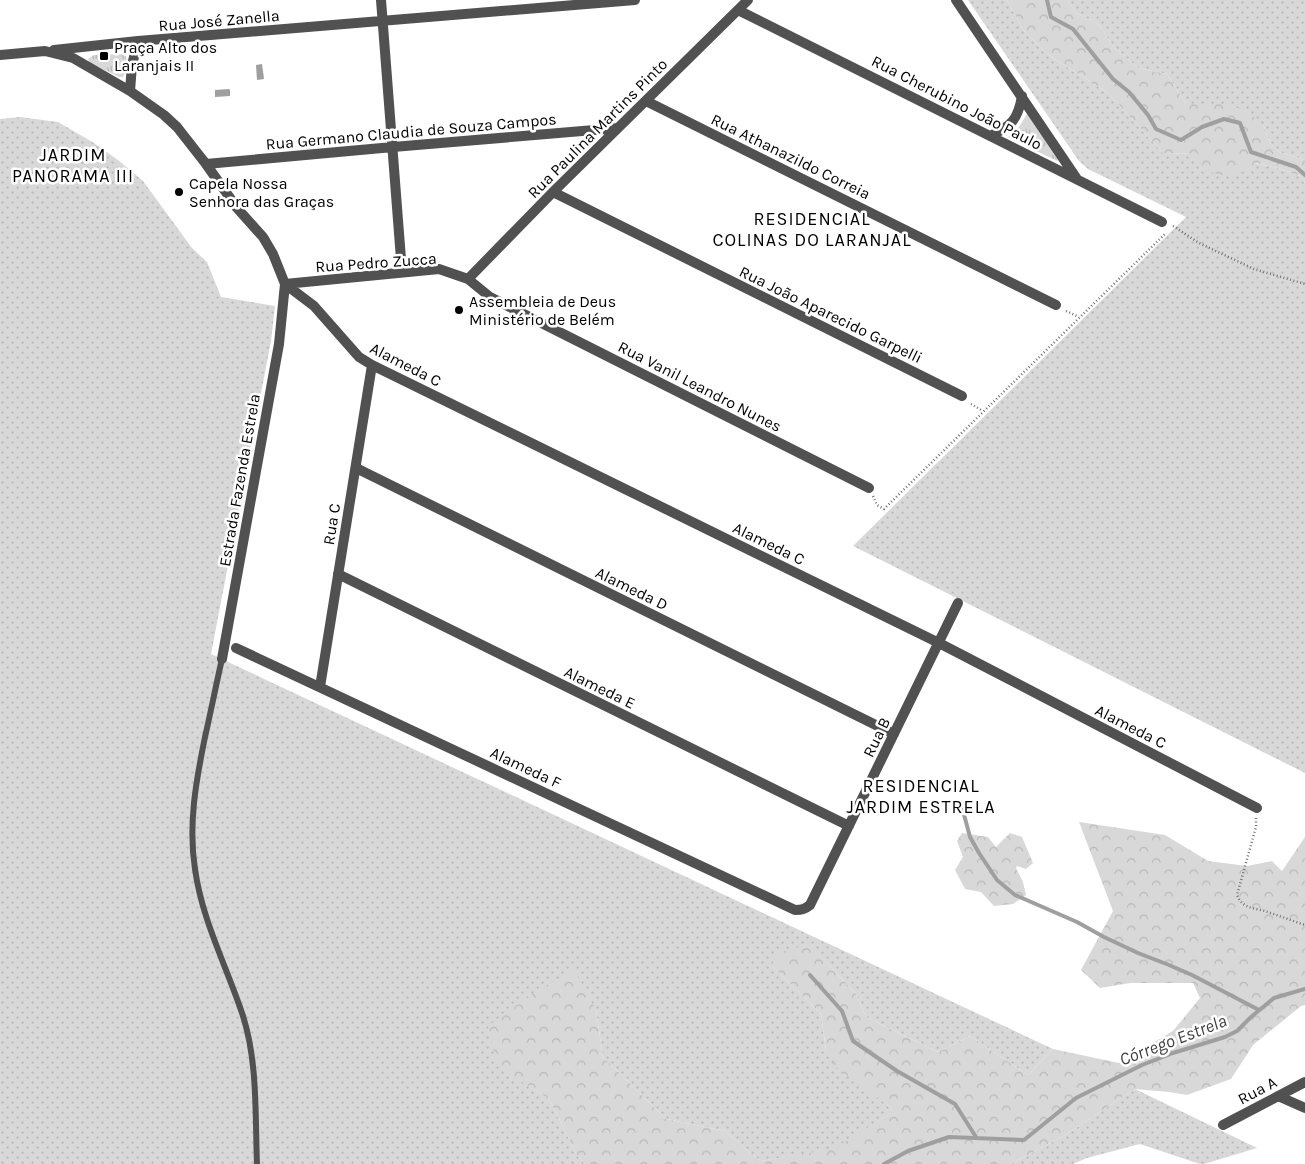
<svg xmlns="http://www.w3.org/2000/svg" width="1305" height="1164" font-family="Karla,sans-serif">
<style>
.grass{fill:url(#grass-dots)}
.forest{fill:url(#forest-crowns)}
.park{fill:url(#park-tufts)}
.water{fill:url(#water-ripples)}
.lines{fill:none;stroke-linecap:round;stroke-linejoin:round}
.stream{stroke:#9f9f9f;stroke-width:4}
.path{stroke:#737373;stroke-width:2.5;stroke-dasharray:1 2.5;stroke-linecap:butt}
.service{stroke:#515151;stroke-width:6}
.minor{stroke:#515151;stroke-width:10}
.poi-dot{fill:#000;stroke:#fff;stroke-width:2}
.labels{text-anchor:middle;stroke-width:5;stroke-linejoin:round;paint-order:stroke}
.street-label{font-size:16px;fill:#000;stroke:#fff}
.poi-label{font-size:16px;fill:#000;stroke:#fff;text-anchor:start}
.neighbourhood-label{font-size:18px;letter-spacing:1px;fill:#000;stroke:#fff}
.water-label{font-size:18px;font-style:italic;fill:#404040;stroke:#fff}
</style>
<defs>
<pattern id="grass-dots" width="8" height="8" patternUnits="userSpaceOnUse" patternTransform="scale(1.25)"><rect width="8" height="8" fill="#d8d8d8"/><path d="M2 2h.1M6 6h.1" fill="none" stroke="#b8b8b8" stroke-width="1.8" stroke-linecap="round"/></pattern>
<pattern id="forest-crowns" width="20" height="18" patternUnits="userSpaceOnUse" patternTransform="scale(1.25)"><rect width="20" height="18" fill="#d8d8d8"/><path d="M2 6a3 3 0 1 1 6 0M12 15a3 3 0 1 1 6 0" fill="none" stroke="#b8b8b8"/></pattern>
<pattern id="park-tufts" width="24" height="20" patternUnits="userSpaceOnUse" patternTransform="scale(1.25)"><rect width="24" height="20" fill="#d8d8d8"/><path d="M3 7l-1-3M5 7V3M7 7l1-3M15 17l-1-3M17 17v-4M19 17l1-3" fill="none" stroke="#b8b8b8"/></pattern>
<pattern id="water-ripples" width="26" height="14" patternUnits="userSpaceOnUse" patternTransform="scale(1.25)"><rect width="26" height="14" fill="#9f9f9f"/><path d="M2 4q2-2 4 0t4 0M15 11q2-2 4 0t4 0" fill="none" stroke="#878787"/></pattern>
</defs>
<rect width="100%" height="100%" fill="#fff"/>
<path class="grass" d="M968,0h39l17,31 23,23 61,39 55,60 31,1 51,18 10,-9 23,5 22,8 5,7v590l-452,-227 333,-329 -98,-48 -9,-8z
M1068,0h237v160l-26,-8 -9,-9 -6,-16 -43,-23h-35l-19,-30 -29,-6 -25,-22 -14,-21 -24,-13z
M20,117l38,5 36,21 24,17 25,21 49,67 15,14 14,35 54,9 -4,35 -60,313 842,395 -25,26 -58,-39 -32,16 -72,-35 -10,-23 -30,-32 -19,-16 -35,20 49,48 5,37 61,54 6,7 -60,38 -73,11 -35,-30 -59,-12 -63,-62 -7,-47 -99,55 52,34 28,56 8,9h-585v-1045z
M1135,1089l122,59 -53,16h-4l-60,-20 -53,14 -14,6h-63l52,-27z"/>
<path class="forest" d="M1007,0h61l7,12 24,13 14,21 25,22 29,6 19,30h35l25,6 18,17 6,16 9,9 26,8v23l-5,-7 -22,-8 -22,-5 -11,9 -18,4 -26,-6 -7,-16 -31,-1 -55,-60 -61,-39 -23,-23z
M1079,822l86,13 43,26 39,5 25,-5 10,10 23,-34v168l-4,1 -48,39 -22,34 -44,16 -18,-3 -34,-3 -73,48 -52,27h-425l-8,-9 -28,-56 -52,-33 -9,-40 50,-36 36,-20 22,40 7,47 63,62 59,12 35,30 73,-12 60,-37 -6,-7 -52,-39 -9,-15 -5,-37 -50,-49 9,-13 27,-7 19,17 30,32 10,23 72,35 32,-16 58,39 25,-26 66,14 54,-32 27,-33 -7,-15h-63l-30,5 -19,-18 32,-59z
M962,833l26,4 8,10 14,-14 12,4 11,26 -7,6 -9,-3 -1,2 7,14 3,13 -13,9 -19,2 -13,-14 -16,-3 -10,-19 8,-13 -6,-16z"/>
<path class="park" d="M122,54l4,2c1,6 1,15 -3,21h-4l-29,-14 -2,-4 6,-4z
M1027,114l31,46 -1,1 -49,-24 11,-10z"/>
<path class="water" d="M262,64l2,15 -7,1 -1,-15z
M229,89l1,1v6l-15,1v-7z"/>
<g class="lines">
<path class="stream" d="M1047,0l4,17 22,12 40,50 16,13 19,23 8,14 25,11 21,-13 22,-8 16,4 11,29 45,15 9,8
M962,807l8,30 9,16 18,27 18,15 62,27 27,15 34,16 31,12 23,10 67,35
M810,975l32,36 11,30 44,30 58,33 21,33
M884,1164l24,-13 41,-14 75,3 52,-42 66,-33 31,-12 52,-16 12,-6 14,-14 23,-19 31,-9"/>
<path class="path" d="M1173,226l26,17 55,26 51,15
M1066,311l13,6
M971,404l12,7
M873,496l4,9 7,4 282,-276
M1256,818v9l-19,68 2,4 3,4 6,4 17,4 40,14"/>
<path class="service" d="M222,659c-6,26 -11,52 -17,78 -9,44 -17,88 -10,132 7,51 31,96 47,144 16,47 13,102 15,151"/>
<path class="minor" d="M381,0l21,272
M956,0l121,179
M738,10l424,212
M54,50l84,-9 497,-41
M0,55l45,-4 28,7 57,33 34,24 13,12 29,37 31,44 26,29 10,17 12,30 -6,60 -57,315
M130,91l2,-26 6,-24
M646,101l410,204
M990,136c22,-10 28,-17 32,-40
M206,164l187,-17 225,-19
M553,192l409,204
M468,279l85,-87 195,-192
M285,284l29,22 45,51 13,8 567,278 318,165
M285,284l154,-15 29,10 22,18 379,191
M356,468l538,266
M338,574l511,252
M236,648l559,262c7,0 10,-1 15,-5l148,-302
M320,687l52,-322
M1278,1096l27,12
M1223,1125l82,-43"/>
</g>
<g class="poi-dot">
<rect x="99" y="51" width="10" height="10" rx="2.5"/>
<circle cx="179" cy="192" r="5"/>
<circle cx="459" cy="310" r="5"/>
</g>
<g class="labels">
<g class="street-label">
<text transform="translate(219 20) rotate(-5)" y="6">Rua José Zanella</text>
<text transform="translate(957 102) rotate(27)" y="6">Rua Cherubino João Paulo</text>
<text transform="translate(597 128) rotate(-45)" y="6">Rua Paulina Martins Pinto</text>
<text transform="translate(411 131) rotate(-5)" y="6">Rua Germano Claudia de Souza Campos</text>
<text transform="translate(791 156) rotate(26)" y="6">Rua Athanazildo Correia</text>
<text transform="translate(376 262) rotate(-4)" y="6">Rua Pedro Zucca</text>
<text transform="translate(831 314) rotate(26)" y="6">Rua João Aparecido Garpelli</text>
<text transform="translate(406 364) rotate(27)" y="6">Alameda C</text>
<text transform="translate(700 386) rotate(27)" y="6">Rua Vanil Leandro Nunes</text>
<text transform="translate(239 480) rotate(-80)" y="6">Estrada Fazenda Estrela</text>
<text transform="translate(331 524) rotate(-81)" y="6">Rua C</text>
<text transform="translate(769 543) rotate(26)" y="6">Alameda C</text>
<text transform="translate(632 588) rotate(26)" y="6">Alameda D</text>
<text transform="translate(600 687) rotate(26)" y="6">Alameda E</text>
<text transform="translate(1131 726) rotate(27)" y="6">Alameda C</text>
<text transform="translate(876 737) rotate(-64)" y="6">Rua B</text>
<text transform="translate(526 767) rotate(25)" y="6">Alameda F</text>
<text transform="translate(1257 1090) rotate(-28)" y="6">Rua A</text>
</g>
<g class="poi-label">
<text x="114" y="53">Praça Alto dos<tspan x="114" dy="18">Laranjais II</tspan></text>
<text x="189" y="189">Capela Nossa<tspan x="189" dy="18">Senhora das Graças</tspan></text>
<text x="469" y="307">Assembleia de Deus<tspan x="469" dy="18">Ministério de Belém</tspan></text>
</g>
<g class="neighbourhood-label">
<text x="73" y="161">JARDIM<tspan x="73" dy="21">PANORAMA III</tspan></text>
<text x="812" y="225">RESIDENCIAL<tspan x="812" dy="21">COLINAS DO LARANJAL</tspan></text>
<text x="921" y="792">RESIDENCIAL<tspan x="921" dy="21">JARDIM ESTRELA</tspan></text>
</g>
<g class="water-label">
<text transform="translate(1173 1040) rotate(-21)" y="6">Córrego Estrela</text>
</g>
</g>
</svg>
